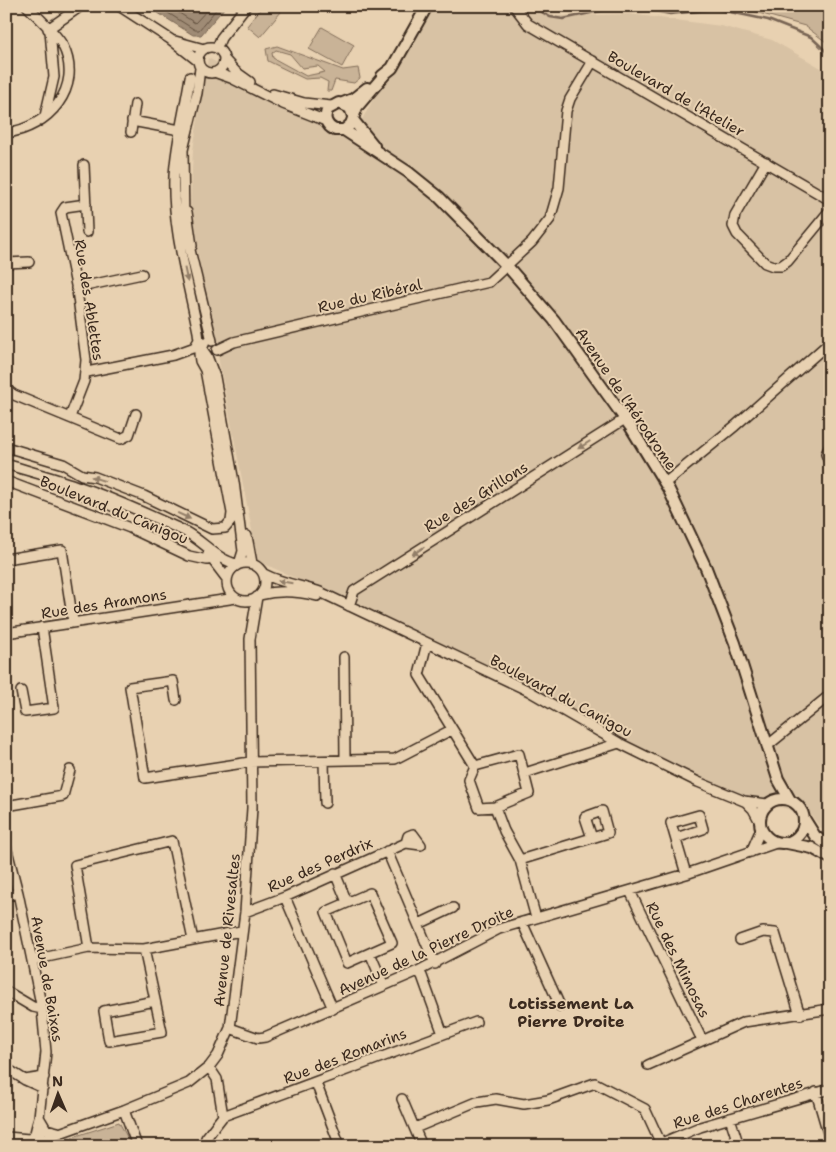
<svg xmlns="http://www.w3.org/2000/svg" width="836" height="1152" font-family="'Shantell Sans',sans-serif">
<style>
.built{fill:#d8c2a4}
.green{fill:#c9b397;stroke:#826e5a;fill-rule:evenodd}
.water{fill:#9f8b74;stroke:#776452}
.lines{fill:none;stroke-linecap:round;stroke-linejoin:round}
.shore{stroke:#635140;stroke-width:1}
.stream{stroke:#776452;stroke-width:2.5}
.minor-casing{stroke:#3b2a1e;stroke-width:12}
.major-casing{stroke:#3b2a1e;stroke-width:14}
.minor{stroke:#e8d1b1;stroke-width:9}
.major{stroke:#e8d1b1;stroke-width:10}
.oneway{fill:#927e68}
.labels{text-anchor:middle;stroke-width:4;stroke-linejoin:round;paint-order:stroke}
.street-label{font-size:15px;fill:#3b2a1e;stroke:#e8d1b1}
.neighbourhood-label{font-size:16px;font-weight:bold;fill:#3b2a1e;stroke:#e8d1b1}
</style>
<rect width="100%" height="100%" fill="#e8d1b1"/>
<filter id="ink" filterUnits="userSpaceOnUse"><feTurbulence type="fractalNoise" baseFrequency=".02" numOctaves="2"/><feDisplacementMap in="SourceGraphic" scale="10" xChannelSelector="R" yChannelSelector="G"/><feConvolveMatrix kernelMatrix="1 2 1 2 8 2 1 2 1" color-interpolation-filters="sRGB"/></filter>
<g filter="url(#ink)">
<path class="built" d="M426,6h108l23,10 73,-2 91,12 51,14 58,33v767l-19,-25 -59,-15 -63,-26 -163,-90 -268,-123 -68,-348 3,-63 15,-92 147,74z"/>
<path class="green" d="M263,6h12l6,6 -21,25 -13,-11z
M734,6h96v39l-25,-19z
M322,27l32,18 -12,22 -33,-18z
M277,46l66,24 15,-2 2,10 -6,5 -19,-3 -4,11h-4l1,-9 -8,-4 -15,1 -37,-18 -2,-12zM276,50l14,4 12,14 16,-2 7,6 -19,4 -33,-18 -1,-5z
M119,1122l13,24h-79l17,-8z"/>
<path class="water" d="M147,6h79l-25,29h-8z"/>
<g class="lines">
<path class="shore" d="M157,6l38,24h4l20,-24
M168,6l27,17 16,-17"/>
<path class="stream" d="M532,6l18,11 13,2 60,-13
M630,6l40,8 46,-5 52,11 43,17 19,18"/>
<g class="minor-casing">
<path id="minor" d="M119,6l51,33 28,22
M514,6l14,18 302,176
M48,29l33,-23
M175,41l29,8
M198 60a13 13 0 1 1 26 0a13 13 0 1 1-26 0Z
M217,48l4,-10 25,-32
M225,60l11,12 14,10
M200,68l-3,25 -14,57 1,75 28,116
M217,73l14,5 52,26 43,17
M190,77c-5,32 -14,66 -16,99 -2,52 14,105 24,156l1,8 -5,8
M273,94l31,9 27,3
M45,116l9,-39 -4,-46
M132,121l48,9
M131,132l4,-28
M6,133c42,-5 78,-45 57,-87 -6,-12 -26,-30 -36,-40
M766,162l-31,53 -2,11 4,8 28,29 8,3h8l7,-5 42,-51
M84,165l3,67
M187,212l5,34
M6,263l23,-1
M76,288l66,-14
M205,342l-3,7 5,7 8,21 19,105 9,69 -4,13
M217,350l17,-8 255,-60 43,-40 18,-23 9,-31 7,-77 4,-12 23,-38
M87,372l86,-17 25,-9
M6,389l8,6 107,44 8,-4 7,-21
M70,417l14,-36 2,-21 -9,-70 -16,-77 4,-6 21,-3
M830,446l-4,8 4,10
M6,447l57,17 19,11 13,2 49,19 68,33 13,-1 6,-7 1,-8 -27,-143 -5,-9 -1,-7
M6,464c25,8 50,14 74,23 35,12 69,28 102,43 20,9 34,30 55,34
M6,481l124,47 59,28 18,4 5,-1
M665,483l70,-57 95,-84
M64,487l53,21
M247,536l5,27
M208,554l19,25
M6,559l56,-9 11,72
M227 582a19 19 0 1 1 38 0a19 19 0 1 1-38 0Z
M264,574c17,9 38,12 56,18l209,99 90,52 79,39 46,19 23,3
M260,595c19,-5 37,-4 57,1
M349,606l5,-15 271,-172
M6,633l230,-35
M427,643l-8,32 56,91
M344,657l1,103
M21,691l4,21 29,-4 -12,-81
M176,700l-3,-19 -43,6 15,91 105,-16 145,-3 56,-29
M767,746l63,-51
M519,754l10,39 -34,14 -16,1 -10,-28 6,-14z
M324,761l1,42
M525,773l94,-30
M745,801l8,8 7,13
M6,806l57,-10 7,-26
M495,807l9,24 16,29 16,58
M413,834l8,11 -15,-2 2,-7z
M676,838l27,-9 -4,-14 -28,8 15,51
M6,846l12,47 24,116 4,43 -7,65 7,12 12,3
M387,851l48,113
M751,852l10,-23
M520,860l88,-27 -6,-22 -17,6 7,21
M335,873l12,29
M630,891l72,149
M370,893l22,50 -45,20 -21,-51z
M6,896l12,-3
M285,897l48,112
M245,912l40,-15 121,-54
M522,922l38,84
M419,924l34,-16
M740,940l23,-8 12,1 25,82
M89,948l-14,-83 97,-24 21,99
M144,949l18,83 -53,9 -5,-30 51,-10
M370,953l14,33
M33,960l56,-12 55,1 97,-18
M418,971l4,5 21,58
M6,991l27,16 9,2
M230,1028l28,10 7,-1 153,-66 81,-42 187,-55 90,-31
M648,1065l96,-43 86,-13
M6,1068l19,12
M316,1083l24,63
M43,1088l-18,-8 19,-3
M816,1092l14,48
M402,1099l20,47
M124,1110l13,36
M223,1116l253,-94
M730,1118l9,28
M415,1128l62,-26 19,-3 28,5 24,-4 47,-17 50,26 17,37
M7,1137l22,2
M32,1137l3,-4 4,-16 1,23 84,-30 65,-27 20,-16 9,-12 12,-27 15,-116 7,-104 -2,-169 7,-42
M657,1145l43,-18 130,-38
M26,1146l3,-7 6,-2 5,3 2,6
M204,1146l2,-8 17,-22 -6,-37 -8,-12"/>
</g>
<g class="major-casing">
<path id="major" d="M382,76l10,-8 35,-62
M343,103l10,-4 14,-11
M353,116l-3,-8 -11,-5 -11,6c-5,8 -2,17 7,21h9l7,-6 6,-17 29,-34
M353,120l21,26
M344,130l64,42 31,25 69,70 46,53 76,106 39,64 37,78 29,75 43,136 12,21
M760 821a22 22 0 1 1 44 0a22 22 0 1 1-44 0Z
M805,820l10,16 15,11
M787,843l25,5 18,10"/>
</g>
<use href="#minor" class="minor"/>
<use href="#major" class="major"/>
</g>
<defs><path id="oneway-solid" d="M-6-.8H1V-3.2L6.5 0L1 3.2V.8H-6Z" transform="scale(1.25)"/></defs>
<g class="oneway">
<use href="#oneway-solid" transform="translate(186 275) rotate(78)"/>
<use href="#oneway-solid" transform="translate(584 445) rotate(148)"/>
<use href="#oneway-solid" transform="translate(98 479) rotate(-162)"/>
<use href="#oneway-solid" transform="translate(184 516) rotate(25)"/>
<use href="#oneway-solid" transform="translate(418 551) rotate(147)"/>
<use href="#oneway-solid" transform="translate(285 582) rotate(-171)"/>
</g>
</g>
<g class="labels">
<g class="street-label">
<text transform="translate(676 94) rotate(30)" y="5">Boulevard de l'Atelier</text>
<text transform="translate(370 296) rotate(-13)" y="5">Rue du Ribéral</text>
<text transform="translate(89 300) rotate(81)" y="5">Rue des Ablettes</text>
<text transform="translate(626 399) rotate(56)" y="5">Avenue de l'Aérodrome</text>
<text transform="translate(476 497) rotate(-32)" y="5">Rue des Grillons</text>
<text transform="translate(114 510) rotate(22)" y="5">Boulevard du Canigou</text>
<text transform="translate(104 604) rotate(-9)" y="5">Rue des Aramons</text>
<text transform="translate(561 696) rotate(28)" y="5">Boulevard du Canigou</text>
<text transform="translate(320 865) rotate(-24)" y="5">Rue des Perdrix</text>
<text transform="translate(227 930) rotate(-84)" y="5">Avenue de Rivesaltes</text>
<text transform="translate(426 951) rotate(-25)" y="5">Avenue de la Pierre Droite</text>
<text transform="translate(678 960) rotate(64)" y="5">Rue des Mimosas</text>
<text transform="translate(47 979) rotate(80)" y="5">Avenue de Baixas</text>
<text transform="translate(345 1056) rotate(-21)" y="5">Rue des Romarins</text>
<text transform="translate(738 1103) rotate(-18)" y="5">Rue des Charentes</text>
</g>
<g class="neighbourhood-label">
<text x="571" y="1009">Lotissement La<tspan x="571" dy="18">Pierre Droite</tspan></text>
</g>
</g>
<rect width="836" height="1152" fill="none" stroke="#e8d1b1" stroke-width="25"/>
<rect x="12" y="12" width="811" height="1127" fill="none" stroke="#3b2a1e" stroke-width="2" filter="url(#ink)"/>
<g transform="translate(58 1094) rotate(358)" stroke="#e8d1b1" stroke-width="4" paint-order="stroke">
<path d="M0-4L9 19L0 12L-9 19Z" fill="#3b2a1e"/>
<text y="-8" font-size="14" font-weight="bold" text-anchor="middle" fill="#3b2a1e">N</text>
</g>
</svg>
